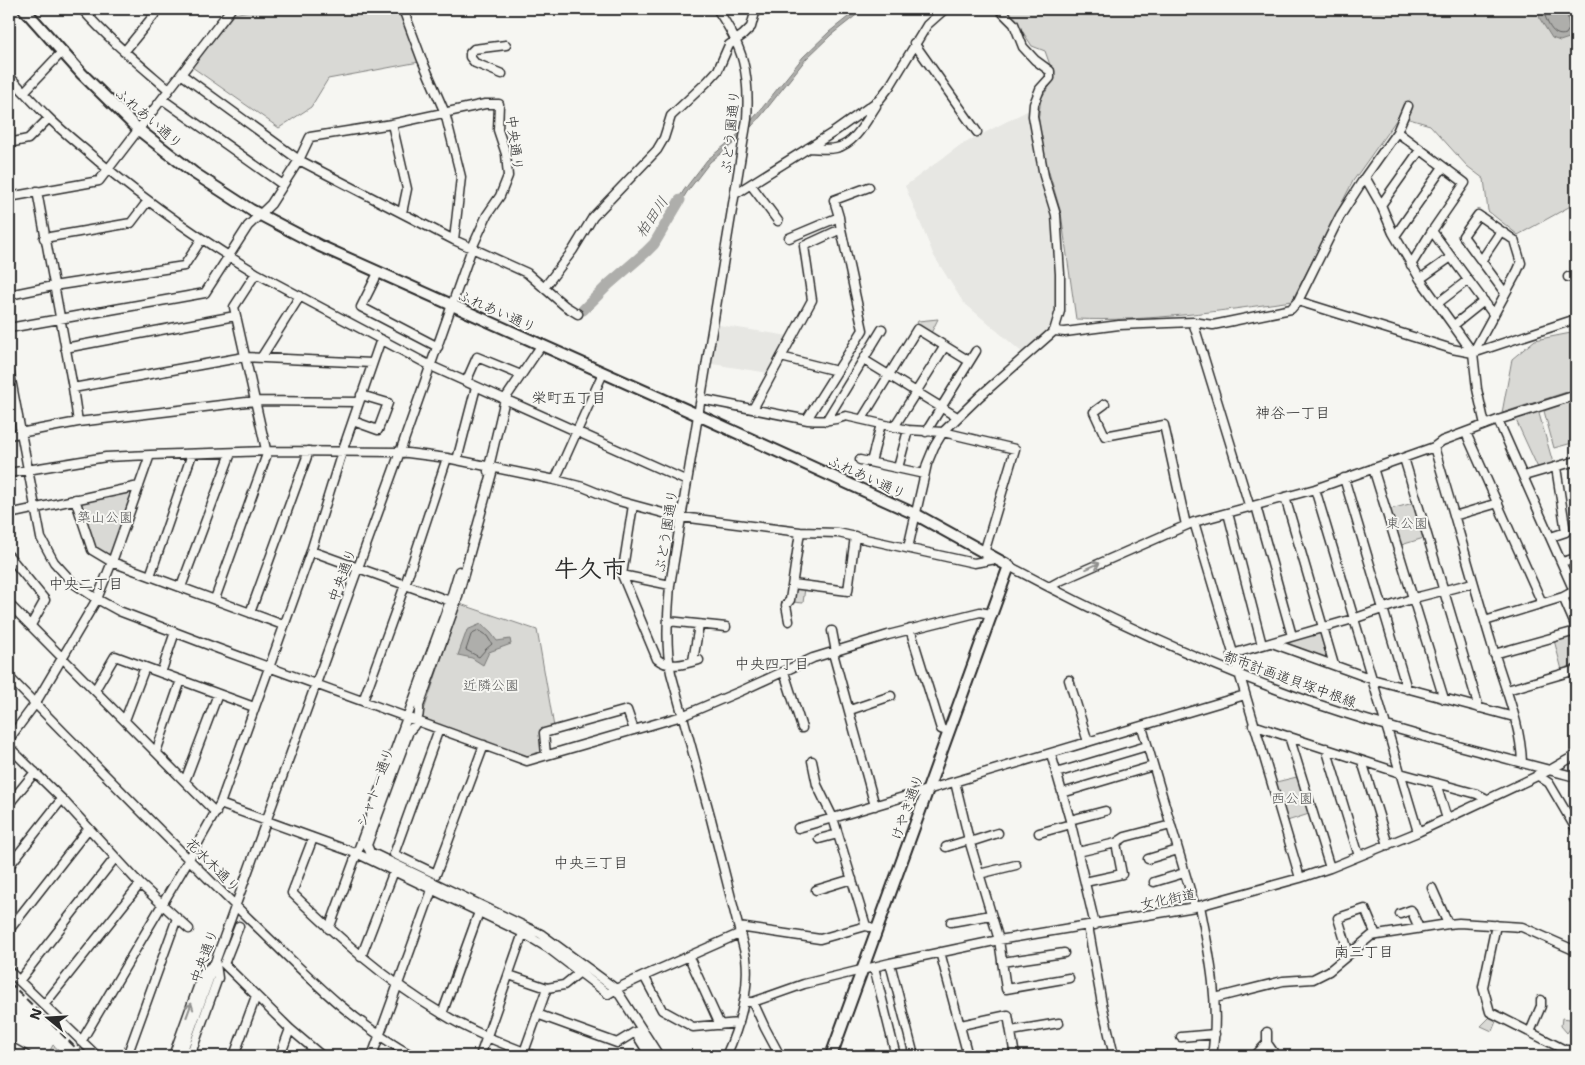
<svg xmlns="http://www.w3.org/2000/svg" width="1585" height="1065" font-family="'Shantell Sans','Klee One',sans-serif">
<style>
.built{fill:#e7e7e3}
.green{fill:#d9d9d5;stroke:#828280}
.water{fill:#aeaeab;stroke:#7a7a78}
.lines{fill:none;stroke-linecap:round;stroke-linejoin:round}
.shore{stroke:#5f5f5e;stroke-width:1}
.river{stroke:#aeaeab;stroke-width:11}
.minor-casing{stroke:#2b2b2b;stroke-width:11}
.major-casing{stroke:#2b2b2b;stroke-width:14}
.minor{stroke:#f6f6f2;stroke-width:8}
.major{stroke:#f6f6f2;stroke-width:10}
.rail{stroke:#2b2b2b;stroke-width:2;stroke-dasharray:8 4;stroke-linecap:butt}
.oneway{stroke:#90908e}
.labels{text-anchor:middle;stroke-width:4;stroke-linejoin:round;paint-order:stroke}
.street-label{font-size:14px;fill:#2b2b2b;stroke:#f6f6f2}
.park-label{font-size:14px;fill:#565656;stroke:#f6f6f2}
.water-label{font-size:15px;font-style:italic;fill:#525251;stroke:#f6f6f2}
.neighbourhood-label{font-size:15px;fill:#2b2b2b;stroke:#f6f6f2}
.town-label{font-size:24px;font-weight:bold;fill:#2b2b2b;stroke:#f6f6f2}
</style>
<rect width="100%" height="100%" fill="#f6f6f2"/>
<filter id="ink" filterUnits="userSpaceOnUse"><feTurbulence type="fractalNoise" baseFrequency=".02" numOctaves="2"/><feDisplacementMap in="SourceGraphic" scale="10" xChannelSelector="R" yChannelSelector="G"/><feConvolveMatrix kernelMatrix="1 2 1 2 8 2 1 2 1" color-interpolation-filters="sRGB"/></filter>
<g filter="url(#ink)">
<path class="built" d="M1031,109l5,36 17,78 5,87 -10,21 -24,23 -61,-52 -29,-46 -29,-70 54,-40z
M719,325l70,11 -20,37 -57,-9z"/>
<path class="green" d="M258,9h142l19,53 -91,17 -17,28 -32,21 -87,-61 42,-53z
M1008,9h568v194l-58,32 -30,-24 -4,-32 -17,-13 -37,-41 -31,-9 -46,65 -61,120c-72,10 -144,21 -216,18l-15,-106 -18,-61 -5,-30 3,-24 14,-19 -10,-28 -13,-5z
M938,319l-8,16 -15,-8 3,-6z
M1576,332v57l-74,24 10,-54 23,-19z
M1576,400v42l-22,6 -10,-37z
M1538,410l15,53 -15,5 -23,-50z
M139,486l-27,76 -20,-12 -17,-51z
M1417,502l10,35 -29,9 -11,-36z
M795,587l10,1 -2,15 -11,-1z
M460,604l77,26 17,97 -13,4 2,22 -15,4 -107,-38z
M1320,631l9,30 -47,-16 7,-1 -1,-4z
M1575,633l1,32 -14,5 -8,-30z
M1301,776l11,37 -28,9 -12,-39z
M1490,1017l7,2 -5,12 -11,-5z
M1572,1017l4,3 -9,13 -6,-7 1,-8 8,1z
M53,1045l13,11h-19z"/>
<path class="water" d="M858,9h6l-33,26 -25,24 -45,57 -18,20 -33,26 -23,30 -13,21 -3,-2 13,-21 23,-30 34,-28 17,-19 45,-56 26,-25z
M1538,9h34l2,21 -5,8 -9,3 -8,-3 -12,-19z
M481,624l10,9 6,8 13,-2 1,5 -22,8 -6,13 -11,-7 -14,-3 9,-25z"/>
<g class="lines">
<path class="shore" d="M1543,9c3,11 9,30 23,25l3,-5 -2,-20
M479,631l8,5 5,8 -6,5 -7,8 -13,-7 5,-15z"/>
<path class="river" d="M583,310l26,-26 37,-32 8,-8 26,-44"/>
<g class="minor-casing">
<path id="minor" d="M82,9c26,30 57,55 87,81
M403,9l19,51 23,53 16,64 -7,63
M717,9c26,38 33,63 30,110l-77,466c-2,29 -5,59 1,88l40,146 35,138c4,35 -6,68 -20,99
M999,9l15,15 9,23 12,13 15,11v7l-10,11 -6,15 -1,12 11,60 12,39 4,59v37l-6,20
M914,43l63,89
M124,52l35,-43
M181,74l118,86 155,80 73,33 38,33 13,8
M502,74l-27,-11 -5,-6v-4l4,-4 32,-4
M9,76c13,14 26,28 39,41 11,11 23,21 35,31 55,48 110,87 173,125l175,93 256,115
M24,92l38,-40
M162,99l121,86
M392,124l15,65 -5,24
M1397,132l68,51 -33,48 -21,34
M9,143l19,-4 21,-21
M808,148c9,0 19,2 28,0 19,-4 30,-27 40,-42
M1365,177l16,28 12,28 27,46 53,74 4,36 8,36
M751,185l27,36
M37,191l36,197 5,34
M735,194l99,-62 45,-32 11,-14 37,-61 18,-16
M9,197l90,-16 132,-172
M1381,205l39,-55
M839,217l-5,-17 35,-13
M1432,231l62,84
M1395,236l48,-69
M44,238l87,-15 16,-21
M789,238l50,-21 2,14
M1481,261l20,-30
M378,273l-17,34 77,40
M1568,277l8,1
M1420,279l31,-22
M544,288l29,-38 20,-33 64,-67 7,-12 7,-22 37,-35 10,-11 11,-25 14,-10 8,-8 5,-18
M9,295l44,-9 131,-20 17,-26
M1298,301l154,48 21,4 103,-34
M1438,303l30,-23
M1193,322l57,186
M1454,325l30,-24
M9,328l196,-35 43,-67 23,-22 28,-44 11,-23 82,-13 93,-20h14l-1,26 8,24 2,22 -8,20 -13,19 -15,33 -72,204 -219,604
M65,348l170,-32
M1473,353l44,-81 4,-9 -7,-23 -36,-25 -15,21 42,57
M781,357l56,14
M261,358l39,-62
M864,360l93,57
M9,369l32,169 13,24 19,21 24,16 22,12 100,38 308,112 155,-45 59,-25 72,-33 75,-23 92,-23 11,2
M466,382l11,-25 44,18
M73,388l171,-31 128,6
M701,399l107,21c14,1 25,1 38,-4l62,14 35,2 72,17 -31,104
M1105,404l-11,8 11,24 59,-11 22,100
M753,409l59,-109 -8,-54 37,-17 22,101 -56,89
M862,419l55,-90 52,32
M1498,420l76,171
M353,421l25,9 10,-27 -27,-8
M826,421l56,-92
M894,427l51,-81
M926,432l50,-81
M1466,433l76,170
M9,435l69,-13 177,-21 103,1
M1434,447c20,66 38,132 58,198 11,39 29,78 30,118
M1404,458l75,250
M457,460l19,-73
M860,460l64,14
M871,462l10,-38
M898,468l10,-38
M1373,468l71,231
M488,471l17,-72 36,-53
M9,473l97,-16 44,-2 117,-4 133,1 47,6 108,22 28,7 32,13 59,16 126,16 38,1 136,30 22,-4
M492,473l-36,130 -37,103c1,11 -2,18 -10,25l-42,114 3,7 171,82 75,55 43,67
M1524,476l52,-15
M1344,478l63,211
M555,480l48,-107
M1315,489l103,343
M1285,497l49,168
M75,499l17,51 20,12 171,63
M633,505l-11,70 35,84c12,10 28,5 42,1
M1256,506l36,130
M1228,513l34,132
M9,514l130,-28
M1454,516l44,-13
M1194,522l106,356
M1551,537l15,-5 -10,-65
M908,548l19,-84 7,-17 9,-15 37,-36 74,-65 11,1 54,-7 74,-3 20,3 78,-16 7,-8 42,-85 25,-39 32,-45 11,-26
M311,551l139,50
M9,556l36,44 -14,25
M1562,562l14,-4
M1009,566c99,53 202,101 308,138 85,29 173,50 259,73
M622,575l48,10
M150,576l42,-122
M793,584l55,7 7,-55
M181,587l50,-134
M1049,587l13,-7 132,-58 121,-33 119,-42 8,-6 56,-21 78,-25
M1563,597l13,30
M215,599l52,-145 -33,-147 22,-34
M9,604l207,209
M250,613l59,-162
M668,621l58,6
M789,621l-3,-16 4,-5 10,-68
M1485,621l78,-24 13,-7
M910,629l31,100 8,3
M832,631l4,21
M1272,643l100,36 142,38
M833,653l42,153
M1232,654l121,-35 61,-21 59,-15
M1494,654l82,-23
M693,661l6,-36
M784,672l18,56
M161,673l14,-41
M9,677c80,81 160,164 242,244 51,49 99,101 162,135
M1069,680l19,62
M95,690l20,-34 139,51
M1507,690l69,-20
M363,701l42,-116 42,-127
M850,710l41,-14
M125,720l20,-53
M1253,725l147,48 77,21 10,5
M1142,727l53,180
M439,729l-45,125 42,20 48,-129
M1289,736l41,132
M9,739l26,-35 62,-105 15,-37 38,-107
M9,747l53,52 78,85 49,45
M1326,748l33,108
M156,752l25,-72
M1051,754l19,66 25,105
M546,755l-2,-22 83,-23 7,20
M1362,761l26,84
M1056,773l91,-27
M1537,775l12,8 27,46
M185,781l33,-87
M955,782l14,58 30,100 7,49 63,-11
M1436,783l11,36
M1062,793l91,-27
M9,804l26,-32
M220,804l138,50 165,79 25,15 60,46 8,-5 28,-13 18,34 31,17 46,-4
M1070,820l35,-9
M798,828l35,-10 -16,-33 -5,-24
M1039,833l32,-9
M313,838l-21,55c46,44 93,87 149,120 29,18 62,31 94,43
M819,839l19,-5
M970,842l28,-9
M1116,843l9,-6 46,-12
M946,847l23,-7
M1078,852l38,-9 6,31 -37,8
M1148,859l30,-9
M9,866l53,-67
M979,874l37,-9
M1575,875l1,-1
M1154,882l30,-9
M1432,888l16,36
M816,890l36,-11
M1574,899l2,-1
M1200,906c10,50 20,99 12,150
M1400,914l11,-4 8,18
M951,922l40,-7
M1496,925l-13,62 7,25 75,38
M239,926l-15,38 66,65 32,27
M866,926l-33,-108c138,-40 275,-82 412,-123
M1088,926l14,78 12,52
M739,927l81,12 46,-13 4,1
M329,929l121,-328 9,-30
M9,930l79,-101
M940,952l28,104
M1349,954l-11,-36 27,-9 11,26
M361,957l33,-86
M689,957l31,68
M1002,962l62,-9
M890,963l24,93
M874,967l22,89
M9,971l88,85
M509,975l38,13 17,-3 16,-13
M644,976l97,-43
M19,981l96,-123
M1215,998l68,-17 30,-2 16,-8 42,-35 77,-12 11,-1 63,4 54,24
M744,1002h9l51,-18 86,-21 109,-23 196,-33 105,-29 30,-10 88,-36 132,-62 26,-15
M753,1002l12,26 15,28
M44,1005l96,-121
M442,1014l37,-102
M537,1014l80,29 18,-11 15,24
M1576,1014v1
M961,1025l47,-10 7,41
M1011,1031l48,-8
M1530,1032l11,-26v-6
M1181,1037l34,-3
M81,1042l108,-183 31,-55 91,-253 31,-99 39,-113
M1267,1043v-11
M9,1046l18,10
M524,1052l23,-64
M127,1056l50,-138
M173,1056l30,-83 11,-9
M190,1056l28,-78 -2,-14
M234,1056l22,-60
M280,1056l10,-27
M372,1056l60,-166
M480,1056l43,-123
M1255,1056l12,-13 9,13
M1568,1056l-3,-6h11"/>
</g>
<g class="major-casing">
<path id="major" d="M24,9l58,65 57,56 55,43 57,37 69,36 378,169 217,99 94,52 -178,490"/>
</g>
<use href="#minor" class="minor"/>
<use href="#major" class="major"/>
<path class="rail" d="M9,982l75,74"/>
</g>
<defs><path id="oneway-shaft" d="M-6 0H5M1.5-3L5.5 0L1.5 3" fill="none" stroke-width="1.6" stroke-linecap="round" stroke-linejoin="round" transform="scale(1.25)"/></defs>
<g class="oneway">
<use href="#oneway-shaft" transform="translate(1093 566) rotate(-24)"/>
<use href="#oneway-shaft" transform="translate(189 1010) rotate(-70)"/>
</g>
</g>
<g class="labels">
<g class="street-label">
<text transform="translate(149 118) rotate(41)" y="5">ふれあい通り</text>
<text transform="translate(730 132) rotate(-84)" y="5">ぶどう園通り</text>
<text transform="translate(515 143) rotate(83)" y="5">中央通り</text>
<text transform="translate(497 311) rotate(24)" y="5">ふれあい通り</text>
<text transform="translate(867 477) rotate(25)" y="5">ふれあい通り</text>
<text transform="translate(666 531) rotate(-81)" y="5">ぶどう園通り</text>
<text transform="translate(342 575) rotate(-70)" y="5">中央通り</text>
<text transform="translate(1290 679) rotate(20)" y="5">都市計画道貝塚中根線</text>
<text transform="translate(375 787) rotate(-70)" y="5">シャトー通り</text>
<text transform="translate(907 807) rotate(-70)" y="5">けやき通り</text>
<text transform="translate(213 865) rotate(45)" y="5">花水木通り</text>
<text transform="translate(1168 899) rotate(-11)" y="5">女化街道</text>
<text transform="translate(204 956) rotate(-70)" y="5">中央通り</text>
</g>
<g class="park-label">
<text x="105" y="522">築山公園</text>
<text x="1407" y="528">東公園</text>
<text x="491" y="690">近隣公園</text>
<text x="1292" y="803">西公園</text>
</g>
<g class="water-label">
<text transform="translate(652 217) rotate(-56)" y="5">柏田川</text>
</g>
<g class="neighbourhood-label">
<text x="569" y="403">栄町五丁目</text>
<text x="1293" y="418">神谷一丁目</text>
<text x="86" y="589">中央二丁目</text>
<text x="772" y="669">中央四丁目</text>
<text x="591" y="868">中央三丁目</text>
<text x="1364" y="957">南三丁目</text>
</g>
<g class="town-label">
<text x="590" y="577">牛久市</text>
</g>
</g>
<rect width="1585" height="1065" fill="none" stroke="#f6f6f2" stroke-width="30"/>
<rect x="15" y="15" width="1555" height="1035" fill="none" stroke="#2b2b2b" stroke-width="2" filter="url(#ink)"/>
<g transform="translate(48 1018) rotate(288)" stroke="#f6f6f2" stroke-width="4" paint-order="stroke">
<path d="M0-4L9 19L0 12L-9 19Z" fill="#2b2b2b"/>
<text y="-8" font-size="14" font-weight="bold" text-anchor="middle" fill="#2b2b2b">N</text>
</g>
</svg>
